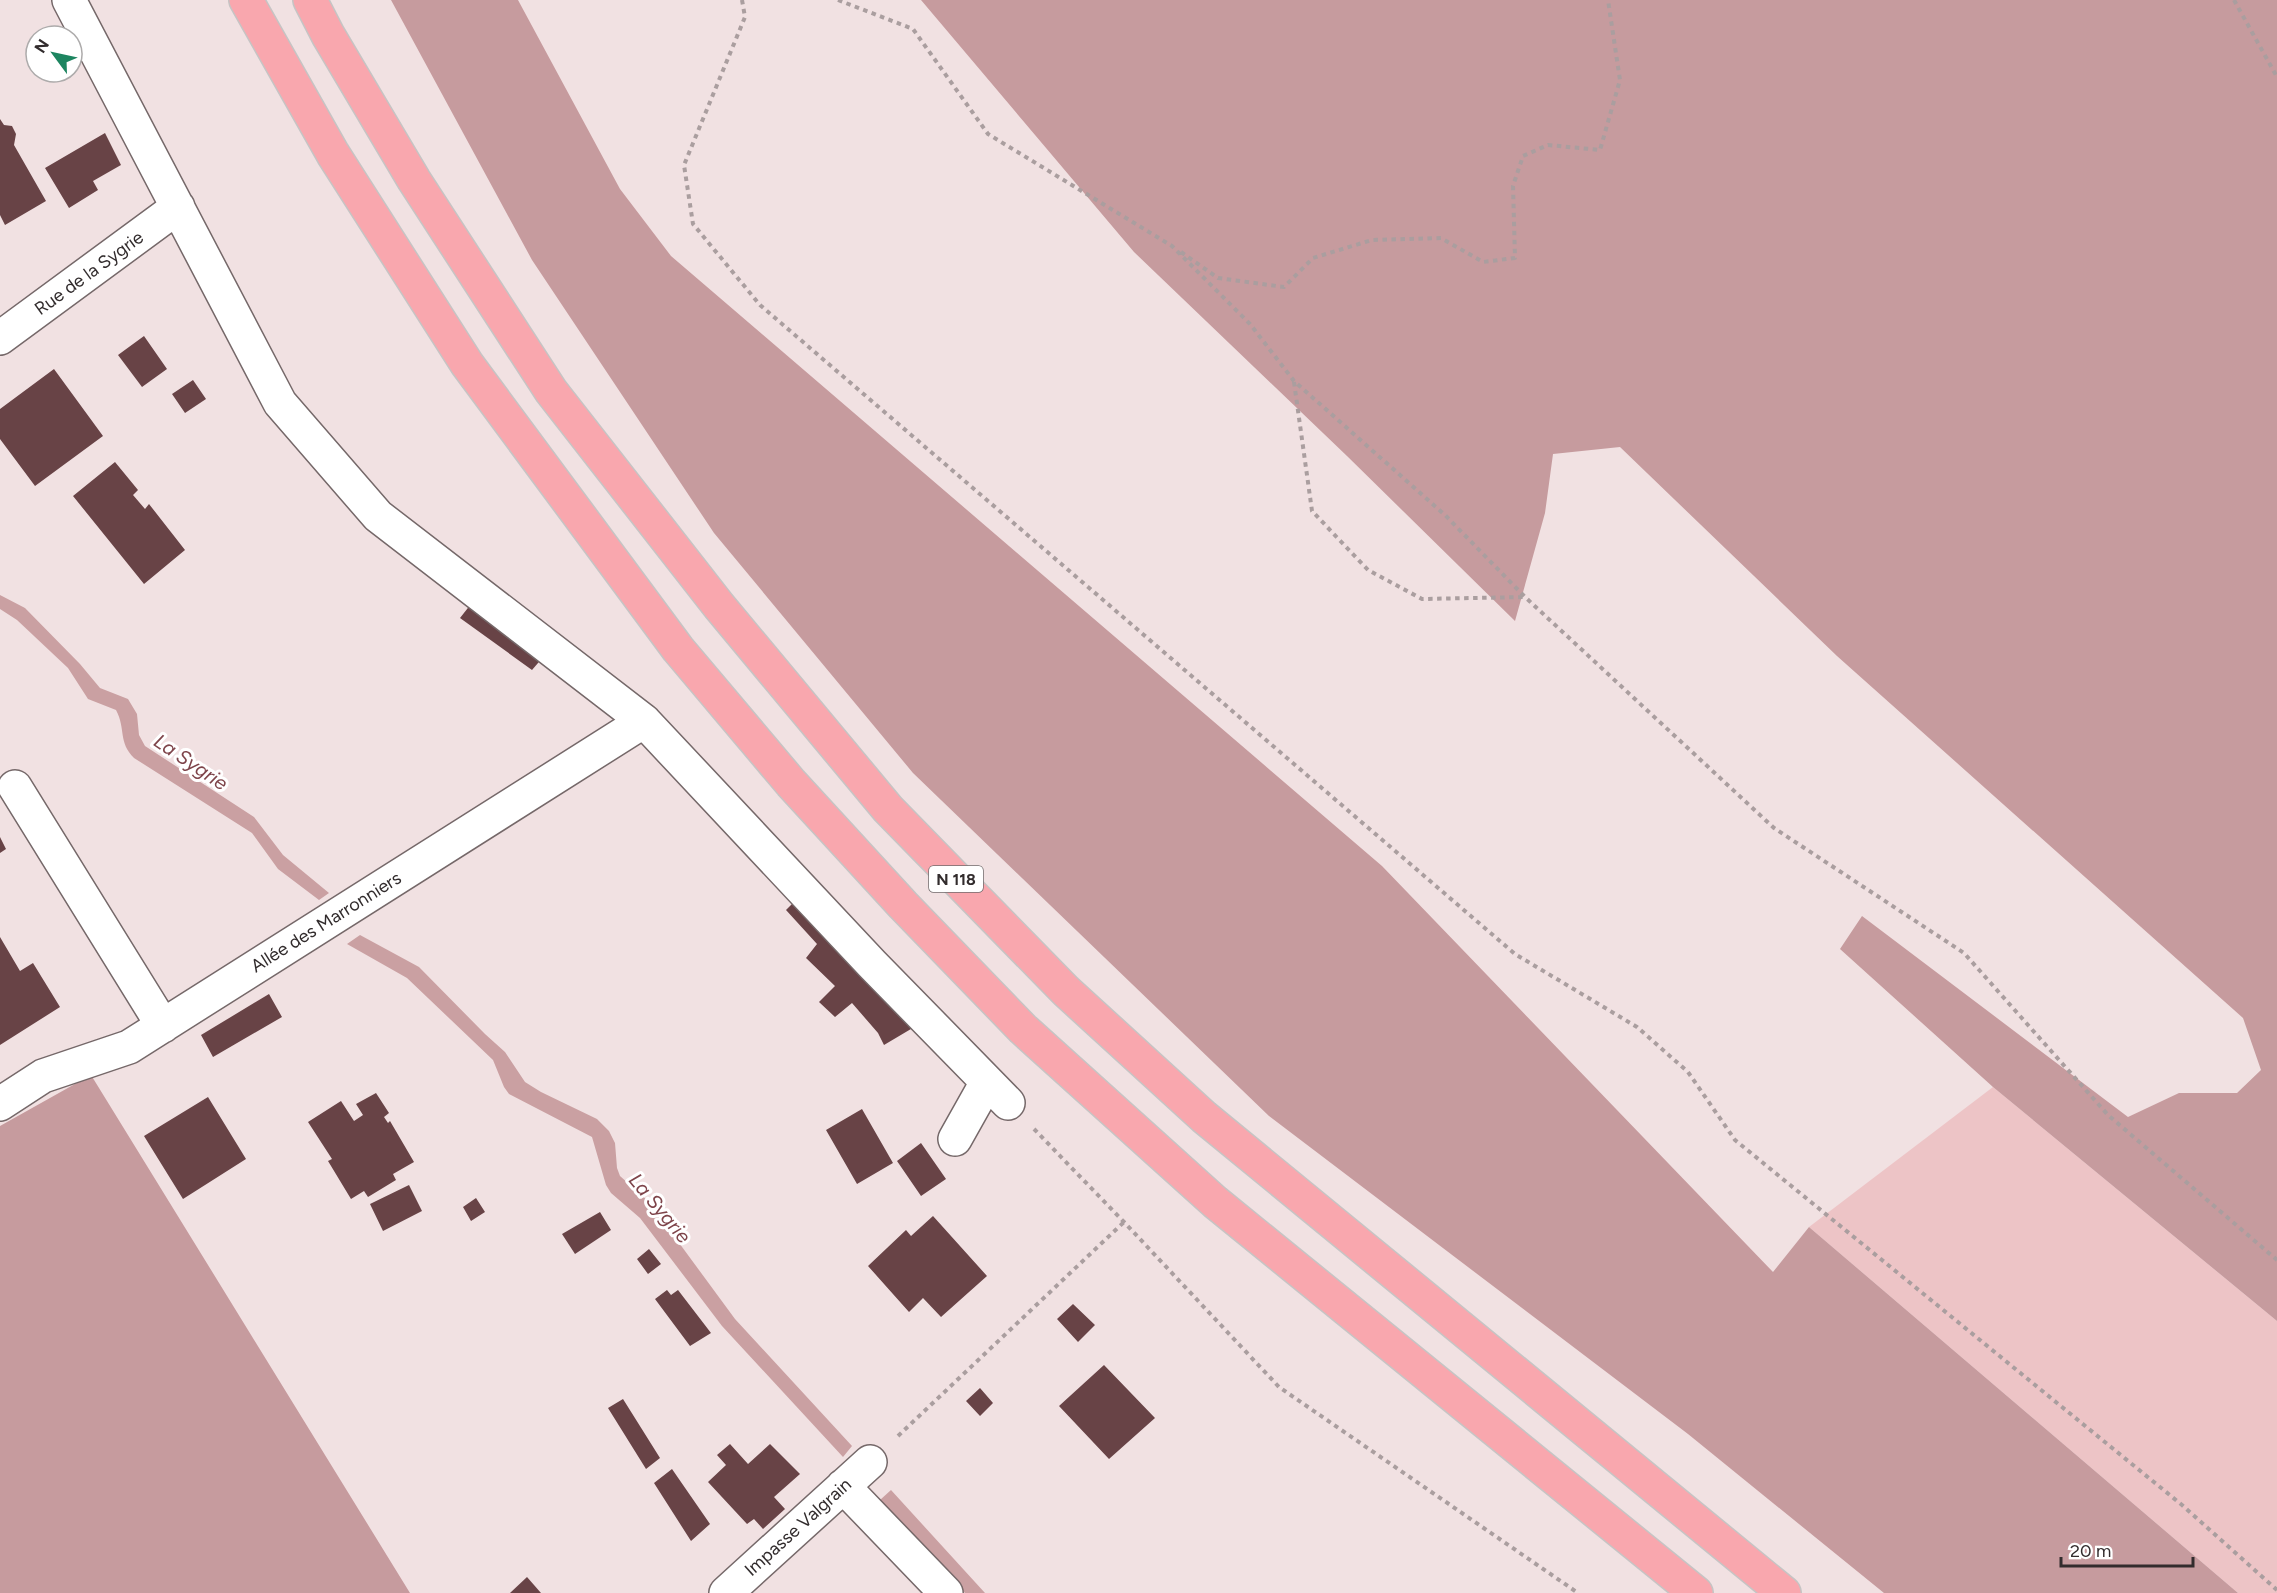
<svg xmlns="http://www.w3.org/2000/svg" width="2277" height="1593" font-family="Figtree,sans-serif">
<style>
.green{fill:#edc4c6}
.forest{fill:#c69b9e}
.water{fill:#caa0a2}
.building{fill:#684346}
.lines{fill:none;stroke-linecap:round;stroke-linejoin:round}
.minor-casing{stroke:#756869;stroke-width:36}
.highway-casing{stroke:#c6c4c4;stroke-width:36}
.path{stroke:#aa9e9f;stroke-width:4;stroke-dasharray:4.5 4.5;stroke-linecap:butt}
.minor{stroke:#fff;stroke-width:33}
.highway{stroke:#f9a7ae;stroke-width:33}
.labels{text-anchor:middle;stroke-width:6;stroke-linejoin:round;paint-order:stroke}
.shield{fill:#fff;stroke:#706b6c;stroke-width:1.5}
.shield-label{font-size:16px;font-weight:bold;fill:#322c2d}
.street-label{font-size:18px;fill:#322c2d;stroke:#fff}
.water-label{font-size:20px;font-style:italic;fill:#7e444a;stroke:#fff}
</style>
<rect width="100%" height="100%" fill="#f1e1e2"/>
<path class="green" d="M1993,1087l284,234v272h-39l-429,-366z"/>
<path class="forest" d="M391,0h127l102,189 51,67 711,610 391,406 36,-45 429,366h-354l-196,-159 -419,-318 -356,-343 -199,-240 -182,-273z
M921,0h1356v1321l-284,-234 -153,-138 22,-33 266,201 51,-24h58l24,-23 -18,-52 -406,-362 -217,-209 -67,7 -8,59 -30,108 -168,-165 -213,-204z
M91,1075l319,518h-410v-467z"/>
<path class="water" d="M0,595l25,13 55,56 20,24 28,11 9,15 2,21 6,11 109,71 29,38 46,38 -10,7 -41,-31 -26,-36 -118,-75c-16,-16 -8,-29 -18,-48l-28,-11 -20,-31 -51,-48 -17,-11z
M360,935l59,32 66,67 20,18 20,30 16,10 56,27 12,12 6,12 2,25 3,8 29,26 86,117 117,127 -9,11 -121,-131 -82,-108 -29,-25 -5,-8 -14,-48 -83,-43 -5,-7 -11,-27 -86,-82 -60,-34z
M891,1490l94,103h-20l-85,-93z"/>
<path class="building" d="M0,119l4,6 8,1 4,8 -2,11 32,56 -41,24 -5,-10z
M105,133l16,32 -28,16 5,9 -29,18 -24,-40z
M144,336l23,33 -25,18 -24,-32z
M54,369l49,67 -68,50 -35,-47v-30z
M193,380l13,19 -21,14 -13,-19z
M115,462l23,28 -5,5 12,14 4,-5 36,46 -41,34 -71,-88z
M471,604l73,52 -12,14 -72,-52z
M0,837l6,12 -6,4z
M794,902l122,124 -32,19 -6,-12 -26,-30 -17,14 -16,-15 16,-16 -29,-28 11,-14 -31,-34z
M0,937l20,34 13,-8 27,44 -60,38z
M269,994l13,23 -69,40 -12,-22z
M376,1093l13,20 -5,4 4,6 2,-2 24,41 -21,12 3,6 -28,17 -4,-6 -13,8 -23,-38 4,-2 -24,-37 33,-21 13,20 9,-6 -7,-11z
M208,1097l38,62 -63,40 -39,-63z
M862,1109l31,54 -36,21 -31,-54z
M921,1143l25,36 -25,17 -24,-35z
M409,1185l13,26 -39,20 -13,-27z
M476,1198l9,14 -14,9 -8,-14z
M600,1212l11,18 -36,24 -13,-20z
M933,1216l54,60 -46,41 -18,-19 -14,14 -41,-46 38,-36 5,6z
M649,1249l12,15 -13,10 -11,-15z
M667,1290l4,5 7,-5 33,43 -21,13 -35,-47z
M1073,1304l22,21 -17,17 -21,-23z
M1104,1365l51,53 -46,41 -50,-53z
M980,1388l13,15 -13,13 -14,-15z
M623,1399l37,59 -14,11 -38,-61z
M730,1444l18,20 22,-20 30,30 -26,23 11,12 -22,20 -9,-10 -7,5 -39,-42 18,-17 -9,-10z
M672,1469l38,55 -19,17 -37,-58z
M527,1577l14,16h-31z"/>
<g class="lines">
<g class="minor-casing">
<path id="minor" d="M69,0l211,403 98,113 266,205 228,243 136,139
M0,338l178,-131
M15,787l148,239
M0,1104l43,-28 86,-29 515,-326
M955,1139l32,-57
M843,1486l103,107
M726,1593l144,-131"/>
</g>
<g class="highway-casing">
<path id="highway" d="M246,0l87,154 134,210 211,285 113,134 112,122 120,124 192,173 481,391
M310,0l18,35 86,145 137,211 168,215 169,203 178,182 138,126 580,476"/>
</g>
<path class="path" d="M742,0l3,17 -61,148 9,59 67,81 755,649 122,73 51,45 47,68 447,365 95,85
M838,0l75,29 75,105 184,112 78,78 44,57 151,134 80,82 249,231 190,125 144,162 169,145
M2234,0l43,77
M1181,252l37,26 66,9 29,-29 59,-18 69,-2 42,24 32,-4 -2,-72 10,-30 25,-11 52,5 20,-70 -12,-80
M1294,382l18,129 56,59 54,29 103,-2
M1034,1129l90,93 155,165 299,206
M898,1436l226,-214"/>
<use href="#minor" class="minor"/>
<use href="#highway" class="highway"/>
</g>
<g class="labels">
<rect class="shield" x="929" y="866" width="54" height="26" rx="4.5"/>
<g class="shield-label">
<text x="956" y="885">N 118</text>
</g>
<g class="street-label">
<text transform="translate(89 273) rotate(-36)" y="6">Rue de la Sygrie</text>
<text transform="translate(326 922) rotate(-32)" y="6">Allée des Marronniers</text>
<text transform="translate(798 1527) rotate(-42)" y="6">Impasse Valgrain</text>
</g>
<g class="water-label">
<text transform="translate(191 762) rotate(34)" y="7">La Sygrie</text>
<text transform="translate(660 1208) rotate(50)" y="7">La Sygrie</text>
</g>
</g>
<g transform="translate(54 54) rotate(303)"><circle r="28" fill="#ffffff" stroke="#adabab" stroke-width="1.5"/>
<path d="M0-4.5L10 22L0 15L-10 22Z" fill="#1d8560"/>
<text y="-9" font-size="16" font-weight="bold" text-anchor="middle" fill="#322c2d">N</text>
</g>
<path d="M2061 1557v9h132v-9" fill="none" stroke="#322c2d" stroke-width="3"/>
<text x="2070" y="1557" font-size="18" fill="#322c2d" stroke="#ffffff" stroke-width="4.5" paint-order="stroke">20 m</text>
</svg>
